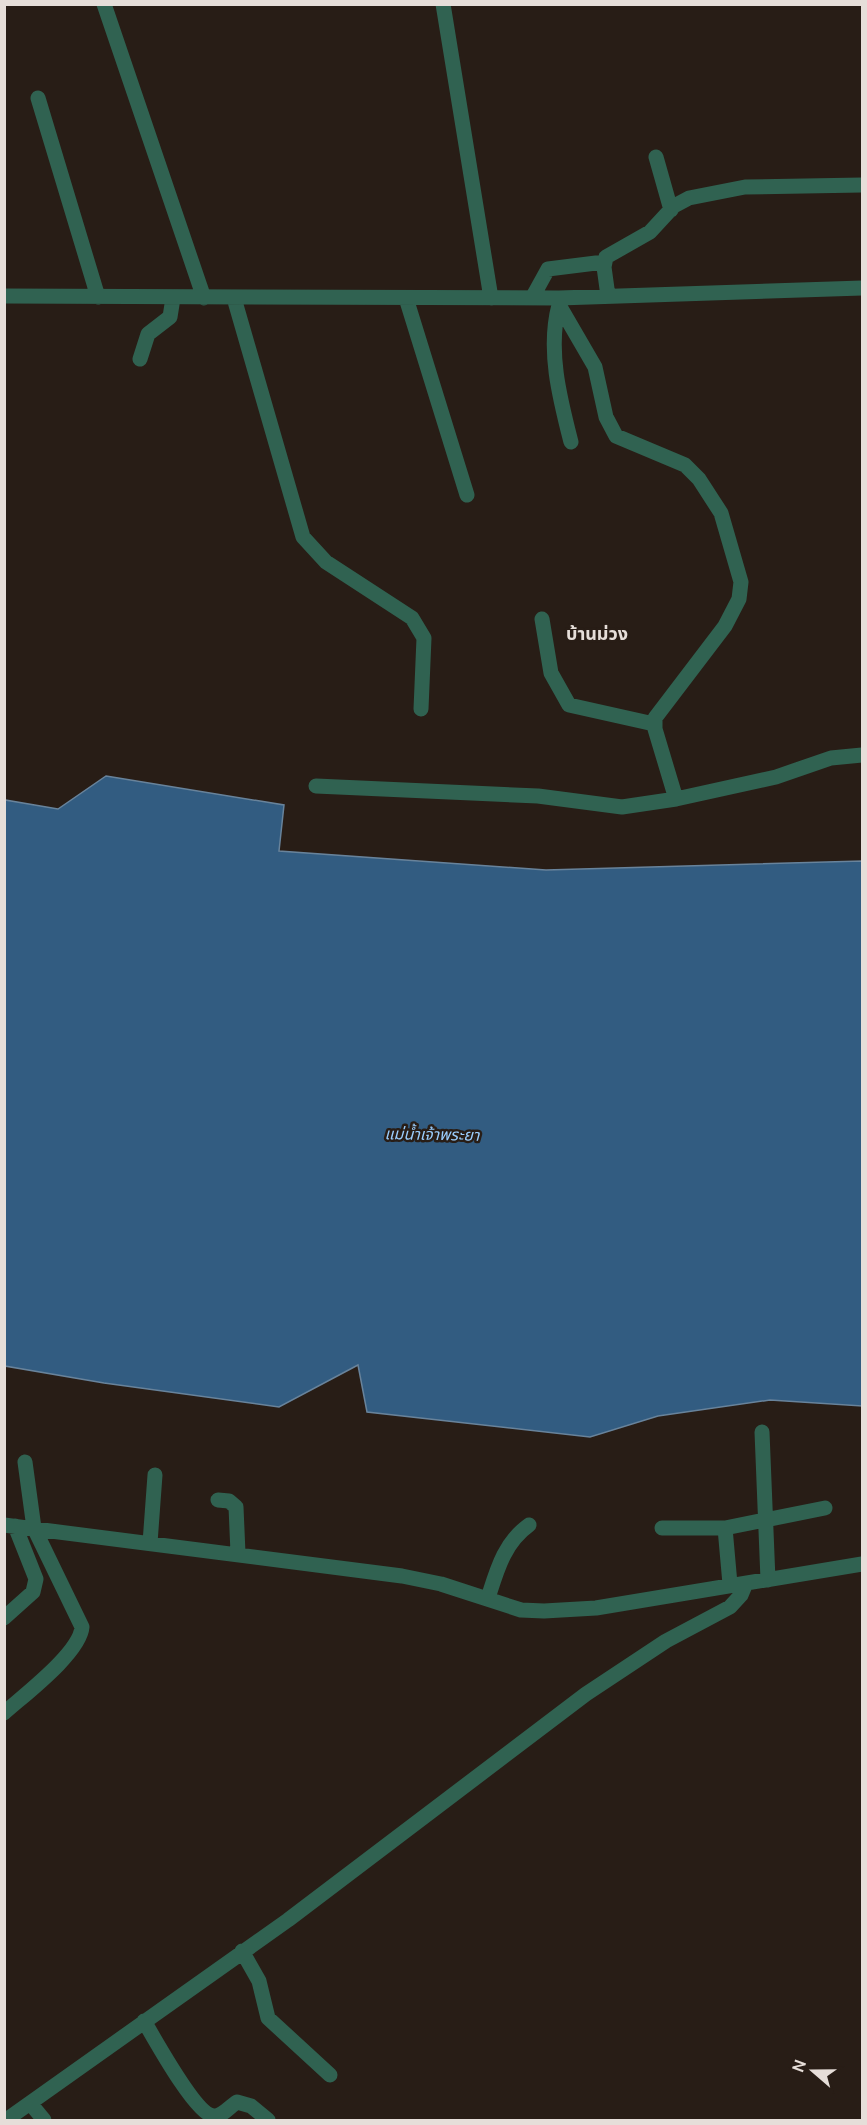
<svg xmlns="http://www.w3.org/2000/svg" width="867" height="2125" font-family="Manrope,'Noto Sans Thai',sans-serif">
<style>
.water{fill:#325c81;stroke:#68839b;stroke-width:1.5}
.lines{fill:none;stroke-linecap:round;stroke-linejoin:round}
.minor{stroke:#306251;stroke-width:15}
.labels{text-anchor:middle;stroke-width:5;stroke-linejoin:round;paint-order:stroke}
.water-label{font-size:16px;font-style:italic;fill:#9acdfc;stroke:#281d16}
.quarter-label{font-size:18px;font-weight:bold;fill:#e6ded9;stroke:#281d16}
</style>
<rect width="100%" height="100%" fill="#281d16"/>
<path class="water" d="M106,776l178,29 -5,46 267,19 316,-9v545l-92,-6 -112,16 -68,21 -223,-25 -9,-47 -79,42 -175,-24 -99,-17v-566l53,9z"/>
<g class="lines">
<path class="minor" d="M104,4l100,294
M443,4l48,294
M38,98l60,199
M656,157l15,53
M4,296l555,2 303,-10
M608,296l-4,-29 2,-10 44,-25 24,-26 15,-8 56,-11 117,-2
M234,298l69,239 23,25 86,56 12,20 -3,71
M406,298l61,197
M532,298l16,-29 56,-7
M559,298v7l36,62 11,50 10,19 69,29 14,14 22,34 20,69 -2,17 -14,27 -70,92v11l21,70
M559,305c-12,45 1,94 12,137
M140,359l8,-25 22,-17 3,-19
M542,619l9,54 18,32 85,19
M316,786l222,10 84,11 54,-8 100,-22 55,-19 31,-3
M762,1432l6,148
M218,1500l11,1 7,6 2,46
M4,1525l398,51 39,8 80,26 23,1 52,-3 266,-44
M662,1528h63l5,56
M725,1528l100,-20
M150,1543l5,-68
M488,1598c9,-28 16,-55 41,-73
M4,1618l29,-26 3,-13 -21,-53
M4,1713c20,-18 76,-60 78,-86l-48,-99 -9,-66
M242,1951l17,30 9,37 62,57
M144,2021c10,17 51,92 69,95 9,1 17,-10 24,-14l14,4 17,14
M30,2103l14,17
M6,2120l282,-200 298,-226 80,-53 64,-34 11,-12 5,-12"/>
</g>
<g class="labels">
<g class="water-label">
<text transform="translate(432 1134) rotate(1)" y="6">แม่น้ำเจ้าพระยา</text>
</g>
<g class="quarter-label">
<text x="597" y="640">บ้านม่วง</text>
</g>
</g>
<rect width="867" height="2125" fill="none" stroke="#e6ded9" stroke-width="12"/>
<g transform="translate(813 2071) rotate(290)" stroke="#281d16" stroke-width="4.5" paint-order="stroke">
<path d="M0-4.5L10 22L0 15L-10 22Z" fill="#e6ded9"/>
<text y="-9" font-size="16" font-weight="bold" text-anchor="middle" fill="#e6ded9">N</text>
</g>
</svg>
